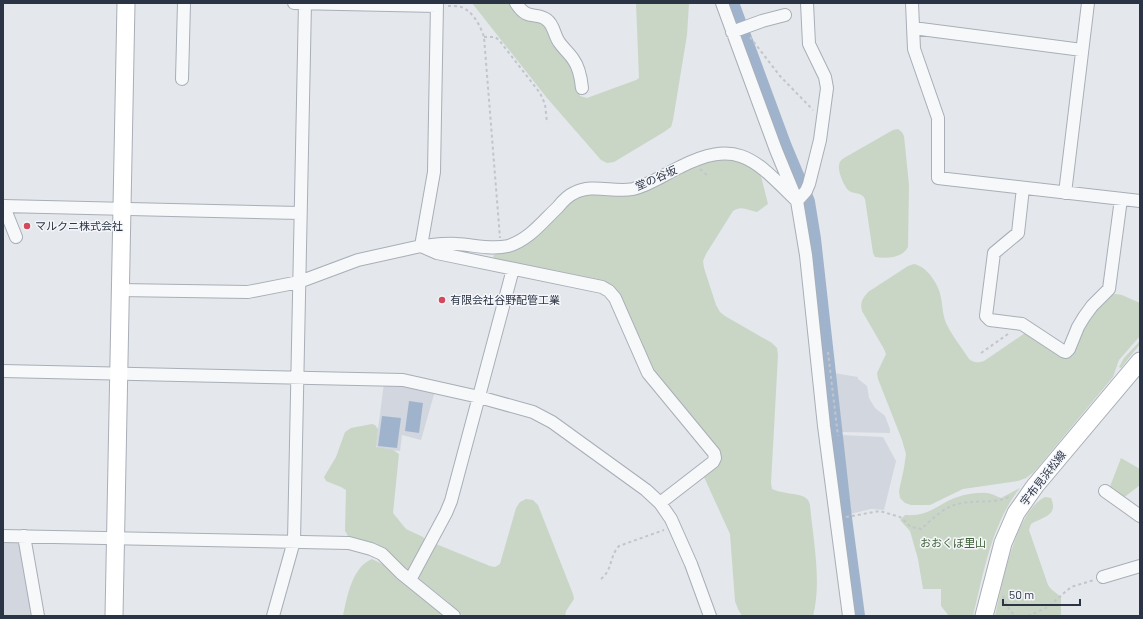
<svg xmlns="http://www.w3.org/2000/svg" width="1143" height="619" font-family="Barlow,'Noto Sans JP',sans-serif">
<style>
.built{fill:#d2d6de}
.green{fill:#c9d6c5}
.water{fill:#9fb4cc}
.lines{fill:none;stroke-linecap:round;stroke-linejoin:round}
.river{stroke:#9fb4cc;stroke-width:18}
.street-casing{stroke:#a9aeb7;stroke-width:14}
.secondary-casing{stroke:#a9aeb7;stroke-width:19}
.path{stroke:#c2c5cb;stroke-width:2;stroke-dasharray:3 3;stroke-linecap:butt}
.street{stroke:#f7f8fa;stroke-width:12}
.secondary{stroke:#fff;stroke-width:17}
.poi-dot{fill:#d1495b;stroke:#f4f6f9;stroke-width:1.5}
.labels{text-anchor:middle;stroke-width:3;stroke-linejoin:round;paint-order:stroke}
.street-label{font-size:11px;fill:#2b3445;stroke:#f4f6f9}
.poi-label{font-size:11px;fill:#2b3445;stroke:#f4f6f9;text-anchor:start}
.park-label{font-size:11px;fill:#3f6138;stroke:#f4f6f9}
</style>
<rect width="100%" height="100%" fill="#e4e7ec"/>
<path class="built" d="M834,373l24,4v2l9,7 2,12 6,10 10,8 5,13v4l-49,-1z
M384,383l51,8 -14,49 -19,-5 -2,16 -22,-2 -2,-4z
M841,435l42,2 13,24 -12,49 -13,-1 -21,5z
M3,542h19l12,74h-31z"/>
<path class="green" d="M472,3h40l32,20 29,44 7,29 7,2 49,-18 3,-2 -3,-75h53l-2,32 -14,85 -2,7 -7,5 -50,30 -7,1 -6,-3 -54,-62z
M898,129l4,3 2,4 5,49 -1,62c-5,11 -22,12 -33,10l-2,-4 -8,-54c-4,-8 -11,-4 -17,-9 -4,-4 -10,-18 -9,-24 0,-4 2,-6 5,-8l49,-28z
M733,158l27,14 8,32 -11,8c-9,-2 -16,-7 -24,-1l-27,43 -3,7 1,7 12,37 4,7 5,4 47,27 5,5 1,7 -7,128 1,6c9,5 30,4 35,10 2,1 2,4 3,6 3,34 12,77 3,111h-71l-4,-7 -3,-8 -5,-67 -26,-57 1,-4 11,-9 -60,-87 -38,-81 -123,-37 -2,-3 74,-54 17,-9 35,1 85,-33z
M914,264c8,2 12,6 17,12 15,20 8,31 16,49 6,12 15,23 22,34 5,4 9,4 15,2l41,-28h4l32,21 19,-25 28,-34 8,-1 6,1 18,8v33l-21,24 -6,17 -79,95 -8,6 -8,3 -55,8 -33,16h-19l-6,-2 -5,-5 -1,-7 5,-23 2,-14 -4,-14 -24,-61 -1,-6 9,-19 -2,-5 -22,-38c-2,-8 0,-12 6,-19l40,-26z
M1140,341v3l-19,24 -2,-1 5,-9z
M372,424l3,1 3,4 -2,18 17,3 6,4 -6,59 13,16 17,8 3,4 -18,30 -23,-22 -12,-6 -25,-7 -3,-5 1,-41 -5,-3 -15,-6 -2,-4 12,-20 9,-25 6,-4z
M1121,458l19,11v16l-18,14 -13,-10z
M1020,488c-29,37 -36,84 -47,128h-24l-8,-10v-17h-18l-5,-30 -8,-28 -10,-11 5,-5c19,1 25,-4 41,-13 11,-6 27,-10 40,-9 5,0 10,3 15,5z
M1045,497l6,1c8,18 -9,19 -20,26l-2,6 19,55 3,4 10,8v19h-66c7,-30 20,-105 50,-119z
M526,499l7,1 5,5 35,89 1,5 -8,12 -1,5h-102l-16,-15 -29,-23 16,-33 2,-1 54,22 5,1 5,-3 16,-56 4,-6z
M372,559l16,8 9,10 48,39h-102c4,-19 9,-49 29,-57z"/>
<path class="water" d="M409,401l14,2 -4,30 -14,-2z
M382,416l19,2 -4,30 -19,-2z"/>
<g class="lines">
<path class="river" d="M730,3l7,19
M742,36l41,111 23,55 6,37 31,279 13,98"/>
<g class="street-casing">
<path id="street" d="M294,3l143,3
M437,3l-3,169 -13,74c12,-1 24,-3 36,-2 17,1 35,6 51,2 21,-6 35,-25 50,-39 4,-5 9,-11 16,-14 18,-10 40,0 59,-4 17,-4 32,-15 47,-22 59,-30 76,-6 117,34
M516,3c12,19 20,8 31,17 7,5 7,15 12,22 4,6 10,11 14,17 6,8 8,19 9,29
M722,3l54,147 21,51 9,54 18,171 25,190
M912,3l2,46 24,69v60l202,23
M913,28l169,22
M732,32l30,-11 23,-6
M182,79l2,-76
M1023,188l-5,45 -24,20 -8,63 4,4 32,4 41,27 3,1 3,-3 9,-22 6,-10 8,-11 17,-17 12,-90
M1065,193l23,-190
M797,201l9,-10 3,-7 11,-44 7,-52 -2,-11 -16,-33 -2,-41
M3,206l297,7
M6,206v6l10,25
M120,290l128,2 51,-10 59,-22 63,-14 16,7 165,34 7,4 6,7 33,75 66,80 1,5 -2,4 -53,41
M3,371l400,9 76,17 54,15 19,10 94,68 14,13 11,16 20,45 19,52
M1105,491l35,25
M3,536l346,7 22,6 11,5 19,19 53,43
M24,536l14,80
M1103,577l37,-11
M410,580l36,-67 5,-12 62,-232
M273,616l21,-75 11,-538"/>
</g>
<g class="secondary-casing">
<path id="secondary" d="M114,616l12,-613
M984,616l19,-73 13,-30 19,-27 105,-125"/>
</g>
<path class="path" d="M448,6c4,0 9,0 13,1 12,4 20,20 23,30l16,201
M484,37h11l4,3 41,53 5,11 2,19
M750,37l30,39 33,34
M700,169l7,6
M828,352l10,84
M981,353l27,-19
M846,517l34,-6 20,6 11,10 10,2c11,-9 22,-22 37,-25 17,-5 35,1 53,-8
M601,579c12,-10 8,-22 18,-33l45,-16
M1003,596c3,7 6,17 14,20
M1028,616l20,-9 23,-20 23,-7"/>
<use href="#street" class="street"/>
<use href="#secondary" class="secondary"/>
</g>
<g class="poi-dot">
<circle cx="27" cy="226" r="4"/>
<circle cx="442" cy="300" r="4"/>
</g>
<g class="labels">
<g class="street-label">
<text transform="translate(656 178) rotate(-24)" y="4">堂の谷坂</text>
<text transform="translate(1043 478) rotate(-52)" y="4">宇布見浜松線</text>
</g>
<g class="poi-label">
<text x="35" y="230">マルクニ株式会社</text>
<text x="450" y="304">有限会社谷野配管工業</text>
</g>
<g class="park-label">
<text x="953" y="547">おおくぼ里山</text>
</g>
</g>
<rect width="1143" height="619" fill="none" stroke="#2b3445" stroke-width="8"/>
<path d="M1003 599v6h77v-6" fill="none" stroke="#2b3445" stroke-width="2"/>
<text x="1009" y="599" font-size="12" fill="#2b3445" stroke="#f4f6f9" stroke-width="3" paint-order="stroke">50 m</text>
</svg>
